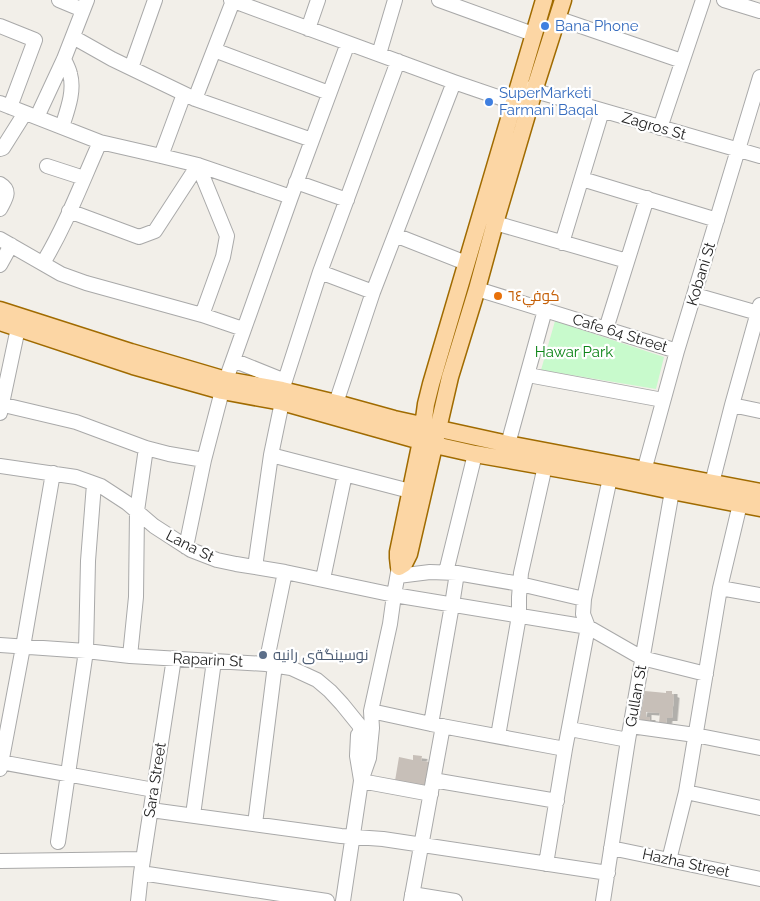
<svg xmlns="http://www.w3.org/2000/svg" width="760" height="901" font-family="Raleway,Cairo,sans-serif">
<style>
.park{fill:#c8facc}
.building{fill:#c7bfb8;filter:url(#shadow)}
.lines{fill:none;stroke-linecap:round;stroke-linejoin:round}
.minor-casing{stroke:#a9a9a9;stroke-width:16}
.major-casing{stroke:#a06b00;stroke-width:19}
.minor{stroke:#fff;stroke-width:14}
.major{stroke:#fcd6a4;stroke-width:16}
.shop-dot{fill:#3f7fe0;stroke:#fff;stroke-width:2}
.food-dot{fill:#e8710a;stroke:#fff;stroke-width:2}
.service-dot{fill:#5c6f8a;stroke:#fff;stroke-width:2}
.labels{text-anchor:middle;stroke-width:4.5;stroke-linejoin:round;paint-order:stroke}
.shop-label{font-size:15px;fill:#366cbe;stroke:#fff;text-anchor:start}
.street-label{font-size:15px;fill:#222;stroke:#fff}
.food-label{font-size:15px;fill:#c56008;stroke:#fff;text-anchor:start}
.park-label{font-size:15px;fill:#0c8416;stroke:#fff}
.service-label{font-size:15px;fill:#4e5e75;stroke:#fff;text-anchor:start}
</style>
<defs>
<filter id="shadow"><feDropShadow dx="5.5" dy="3" stdDeviation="0" flood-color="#0004"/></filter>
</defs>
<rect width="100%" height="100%" fill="#f2efe9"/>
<path class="park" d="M555,321l109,36 -8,32 -115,-19z"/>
<path class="building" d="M645,691l21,2v-2h6v3l2,1 -2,23h-5l-1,5h-7l1,-10 -14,-1v5h4l-1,7 -10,-1z
M413,755l9,1 -1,5 8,1 -4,24 -30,-5 4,-24 14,3z"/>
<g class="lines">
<g class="minor-casing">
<path id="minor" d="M59,0l24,10
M231,0l223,82 70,24
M439,0l94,34
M724,0l36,11
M557,18l125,43
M0,26l35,14 -25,67
M308,29l10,-29
M73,37l39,22 83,40 117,41
M214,50l115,43
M379,54l16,-54
M131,68l24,-68
M525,88l235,68
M195,99l38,-98
M0,103l100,39 61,14 37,9 93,32
M37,117l27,-58 23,-59
M62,127c5,-16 13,-36 8,-53 -1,-5 -4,-10 -6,-15
M660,128l43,-128
M0,149l3,-1 22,-35
M161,156l23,-62
M198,165l29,71 -4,21 -21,58
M47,166l37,12
M582,179l135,41
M296,182l51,18
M0,184c12,7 5,15 0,25
M69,211l70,26 16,-6 43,-66
M495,223l132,38
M395,235l71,28
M0,239l61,35 25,9 116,32 41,14
M562,243l40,-132
M43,263c23,-38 39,-81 57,-121
M0,265l11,-20
M320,272l53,20
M477,289l200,62
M695,295l63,18
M606,329l41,-131
M233,360l52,21
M528,375l135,25
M282,390l38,-118 78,-211
M336,403l37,-111 81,-210
M0,404l76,18 70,26 23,6 35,6
M732,405l28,6
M0,413l18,-85
M508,444l37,-134
M271,455l139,36
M0,466l76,11 14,5 11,4 26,17 27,23 17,11 20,13 26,10 19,4 49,8 109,23 194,32 54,31 64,16
M644,471l33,-120 83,-274
M712,483l20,-78 28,-100
M186,547l18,-87 18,-69 69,-194 57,-154
M255,567l16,-112 11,-53
M446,572l29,-118
M398,576l32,-4 27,1 63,11 64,15
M323,579l22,-105
M720,588l40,7
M0,645l86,6 44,5 136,8 25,4 26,12 13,11 12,13 17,21 10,33
M130,656l6,-59 1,-86 9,-63
M266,664l19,-92
M371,711l60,13 134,25
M431,724l21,-119 5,-32
M631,726l64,9 65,13
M570,729l58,11
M358,735l-1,21 4,24
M498,736l21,-120v-19l2,-24 24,-107
M0,762l154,28
M0,769l23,-122 30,-174
M433,780l124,21
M361,781l70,13
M686,792l74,16
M151,810l190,26 42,3 225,34
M193,815l21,-154
M255,824l20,-159
M58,842l28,-191 2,-90 6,-77
M611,848l149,31
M669,860l17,-68 34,-204 20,-84
M0,861l143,-2
M546,864l19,-115 23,-122 -5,-13 1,-15 26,-121
M141,873l186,28
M412,894l43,7
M138,901l3,-28 33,-215
M343,901l18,-120 8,-23 3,-30 -1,-17 19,-87 4,-29 5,-28
M411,901l32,-175
M603,901l25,-161 44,-249"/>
</g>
<g class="major-casing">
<path id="major" d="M0,310l131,42 95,28 56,10 54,13 58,16 114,25 252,48
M0,322l133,44 89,25 60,11 153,43 40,9 135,24 62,13 88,17
M399,567l5,-3 5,-10 41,-177 27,-88 18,-66 39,-132 29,-91
M399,567l-1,-9v-6l23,-111 5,-37 5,-20 113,-384"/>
</g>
<use href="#minor" class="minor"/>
<use href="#major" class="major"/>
</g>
<g class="shop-dot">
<circle cx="545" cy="26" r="5"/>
<circle cx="489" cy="102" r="5"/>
</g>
<circle class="food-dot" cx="498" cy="296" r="5"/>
<circle class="service-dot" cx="263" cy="655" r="5"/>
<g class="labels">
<g class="shop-label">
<text x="555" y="31">Bana Phone</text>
<text x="499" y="98">SuperMarketi<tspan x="499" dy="17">Farmani Baqal</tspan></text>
</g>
<g class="street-label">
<text transform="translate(654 126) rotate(16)" y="5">Zagros St</text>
<text transform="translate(701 274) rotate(-73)" y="5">Kobani St</text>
<text transform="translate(620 333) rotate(17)" y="5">Cafe 64 Street</text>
<text transform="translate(190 546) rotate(27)" y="5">Lana St</text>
<text transform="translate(208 660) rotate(3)" y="5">Raparin St</text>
<text transform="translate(636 696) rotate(-80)" y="5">Gullan St</text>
<text transform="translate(155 780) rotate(-81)" y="5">Sara Street</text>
<text transform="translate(686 863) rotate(12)" y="5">Hazha Street</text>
</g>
<g class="food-label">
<text x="508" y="301">كوفي٦٤</text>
</g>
<g class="park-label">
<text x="574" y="357">Hawar Park</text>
</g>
<g class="service-label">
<text x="273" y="660">نوسينگةى رانيه</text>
</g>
</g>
</svg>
